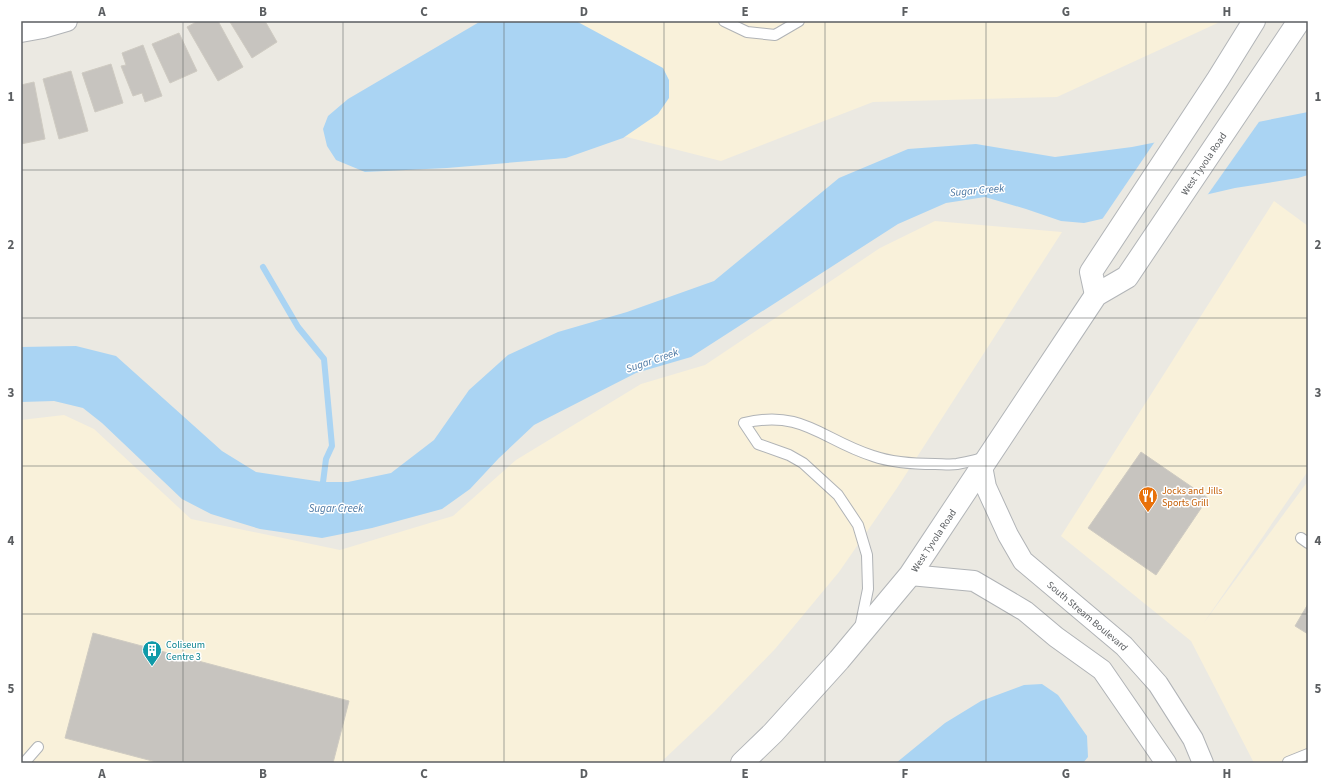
<svg xmlns="http://www.w3.org/2000/svg" width="1329" height="784" font-family="'Source Sans 3',sans-serif">
<style>
.commercial{fill:#f9f1da}
.water{fill:#aad4f3}
.pier{fill:#ebe9e2}
.lines{fill:none;stroke-linecap:round;stroke-linejoin:round}
.stream{stroke:#aad4f3;stroke-width:6}
.building{fill:#c7c4bf;stroke:#cfcbc2}
.service-casing{stroke:#b0b3b6;stroke-width:12}
.minor-casing{stroke:#b0b3b6;stroke-width:22}
.secondary-casing{stroke:#b2b5b8;stroke-width:24}
.service{stroke:#fff;stroke-width:10}
.minor{stroke:#fff;stroke-width:20}
.secondary{stroke:#fff;stroke-width:22}
.grid{fill:none;stroke:#5b5e61;stroke-width:1;stroke-opacity:0.55}
.labels{text-anchor:middle;stroke-width:3;stroke-linejoin:round;paint-order:stroke}
.street-label{font-size:10px;fill:#5b5e61;stroke:#fff}
.food-label{font-size:10px;fill:#c56008;stroke:#fff;text-anchor:start}
.culture-label{font-size:10px;fill:#0d838f;stroke:#fff;text-anchor:start}
.water-label{font-size:11px;font-style:italic;fill:#4b77a3;stroke:#fff}
.neatline{fill:none;stroke:#5b5e61;stroke-width:1.5}
.grid-label{font-size:13px;text-anchor:middle;font-weight:bold;fill:#5b5e61}
</style>
<rect width="100%" height="100%" fill="#ebe9e2"/>
<path class="commercial" d="M528,21h694l-165,76 -184,5 -152,59 -208,-53z
M1274,201l34,25v245l-105,153 105,-143v282h-54l-63,-122 -130,-105z
M935,221l127,11 -165,256 -58,84 -64,77 -61,63 -54,51h-639v-343l43,-5 30,14 97,90 149,31 113,-34 63,-56 125,-76 64,-19 175,-117z"/>
<path class="water" d="M481,21h95l87,47 6,12v18l-11,16 -35,24 -57,20 -119,10 -82,4 -29,-12 -9,-14 -4,-17 5,-13 20,-17z
M1308,112v63l-10,3 -63,10 -151,35 -23,-2 -35,-12 -41,-12 -39,6 -48,21 -207,133 -55,16 -102,52 -35,33 -29,31 -28,20 -70,19 -50,10 -62,-9 -49,-15 -29,-15 -80,-76 -19,-15 -29,-7 -33,1v-55l55,-1 40,10 106,95 34,21 67,10h25l43,-9 43,-33 35,-50 39,-35 50,-23 69,-20 87,-31 125,-103 69,-29 68,-5 79,13 77,-10z
M1042,684l16,11 29,41 1,21 -5,6h-187l49,-40 36,-22 43,-16z"/>
<path class="pier" d="M1261,119l-55,78 -105,24 55,-81z"/>
<g class="lines">
<path class="stream" d="M263,267l35,60 26,32 8,87 -6,13 -4,31"/>
</g>
<path class="building" d="M198,21h20l25,46 -25,14 -31,-54z
M231,21h34l12,21 -25,16 -22,-36z
M179,33l18,38 -27,12 -18,-39z
M143,45l19,51 -17,6 -3,-9 -9,3 -12,-30 5,-1 -4,-12z
M111,64l12,39 -28,9 -13,-39z
M71,71l17,60 -29,8 -16,-60z
M34,82l11,57 -24,5v-59z
M1141,452l67,46 -52,77 -68,-47z
M1308,604v30l-13,-8z
M93,633l256,68 -16,62h-173l-95,-25z"/>
<g class="lines">
<g class="service-casing">
<path id="service" d="M724,21l23,11 28,3 24,-14
M1301,538l7,5
M860,628l8,-39 -1,-34 -9,-30 -20,-30 -35,-32 -14,-8 -31,-11 -14,-21c59,-14 78,17 129,33 20,7 41,8 62,8 7,0 15,1 22,0 10,-2 20,-4 29,-7
M1288,762l20,-8
M24,763l14,-16"/>
</g>
<g class="minor-casing">
<g id="minor">
<path d="M21,32l22,-4 24,-7"/>
<path id="s1" d="M982,466l4,21 22,48 15,26 101,85 34,38 35,55 10,24"/>
<path d="M910,575l64,6 51,30 31,26 46,33 64,93"/>
</g>
</g>
<g class="secondary-casing">
<g id="secondary">
<path d="M1096,295l-5,-23 127,-193 36,-58"/>
<path id="s2" d="M742,763l31,-30 66,-73 71,-85 186,-280 31,-18 172,-256"/>
</g>
</g>
<use href="#service" class="service"/>
<use href="#minor" class="minor"/>
<use href="#secondary" class="secondary"/>
</g>
<path class="grid" d="M183,21v742M343,21v742M504,21v742M664,21v742M825,21v742M986,21v742M1146,21v742M21,170h1287M21,318h1287M21,466h1287M21,614h1287"/>
<defs>
<g id="restaurant-pin" transform="scale(1)"><path d="M0 17L-7.5 6A9.5 9.5 0 1 1 7.5 6Z" fill="#e8710a" stroke="#fff"/><path d="M-5-6h1v4h1v-4h1v4h1v-4h1v5L-1.5 .5V6h-2V.5L-5-1ZM5-6V6H3V1.5H1.5Q1.5-4 5-6Z" fill="#fff"/></g>
<g id="building-pin" transform="scale(1)"><path d="M0 17L-7.5 6A9.5 9.5 0 1 1 7.5 6Z" fill="#0f9aa8" stroke="#fff"/><path d="M-4-6H4V6H1V3H-1V6H-4ZM-2.5-4.3h1.7v1.8h-1.7ZM.8-4.3h1.7v1.8H.8ZM-2.5-1h1.7V.8h-1.7ZM.8-1h1.7V.8H.8Z" fill="#fff"/></g>
</defs>
<g fill-rule="evenodd">
<use href="#restaurant-pin" x="1148" y="496"/>
<use href="#building-pin" x="152" y="650"/>
</g>
<g class="labels">
<g class="street-label">
<text dy="4" stroke="none"><textPath href="#s2" startOffset="761">West Tyvola Road</textPath></text>
<text dy="4" stroke="none"><textPath href="#s2" startOffset="294">West Tyvola Road</textPath></text>
<text dy="4" stroke="none"><textPath href="#s1" startOffset="189">South Stream Boulevard</textPath></text>
</g>
<g class="food-label">
<text x="1162" y="494">Jocks and Jills<tspan x="1162" dy="12">Sports Grill</tspan></text>
</g>
<g class="culture-label">
<text x="166" y="648">Coliseum<tspan x="166" dy="12">Centre 3</tspan></text>
</g>
<g class="water-label">
<text transform="translate(977 190) rotate(-5)" y="4">Sugar Creek</text>
<text transform="translate(652 360) rotate(-19)" y="4">Sugar Creek</text>
<text x="336" y="512">Sugar Creek</text>
</g>
</g>
<rect width="1329" height="784" fill="none" stroke="#ffffff" stroke-width="44"/>
<rect x="22" y="22" width="1285" height="740" class="neatline"/>
<g class="grid-label">
<text x="102" y="16">A</text>
<text x="263" y="16">B</text>
<text x="424" y="16">C</text>
<text x="584" y="16">D</text>
<text x="745" y="16">E</text>
<text x="905" y="16">F</text>
<text x="1066" y="16">G</text>
<text x="1227" y="16">H</text>
<text x="11" y="101">1</text>
<text x="1318" y="101">1</text>
<text x="11" y="249">2</text>
<text x="1318" y="249">2</text>
<text x="11" y="397">3</text>
<text x="1318" y="397">3</text>
<text x="11" y="545">4</text>
<text x="1318" y="545">4</text>
<text x="11" y="693">5</text>
<text x="1318" y="693">5</text>
<text x="102" y="778">A</text>
<text x="263" y="778">B</text>
<text x="424" y="778">C</text>
<text x="584" y="778">D</text>
<text x="745" y="778">E</text>
<text x="905" y="778">F</text>
<text x="1066" y="778">G</text>
<text x="1227" y="778">H</text>
</g>
</svg>
